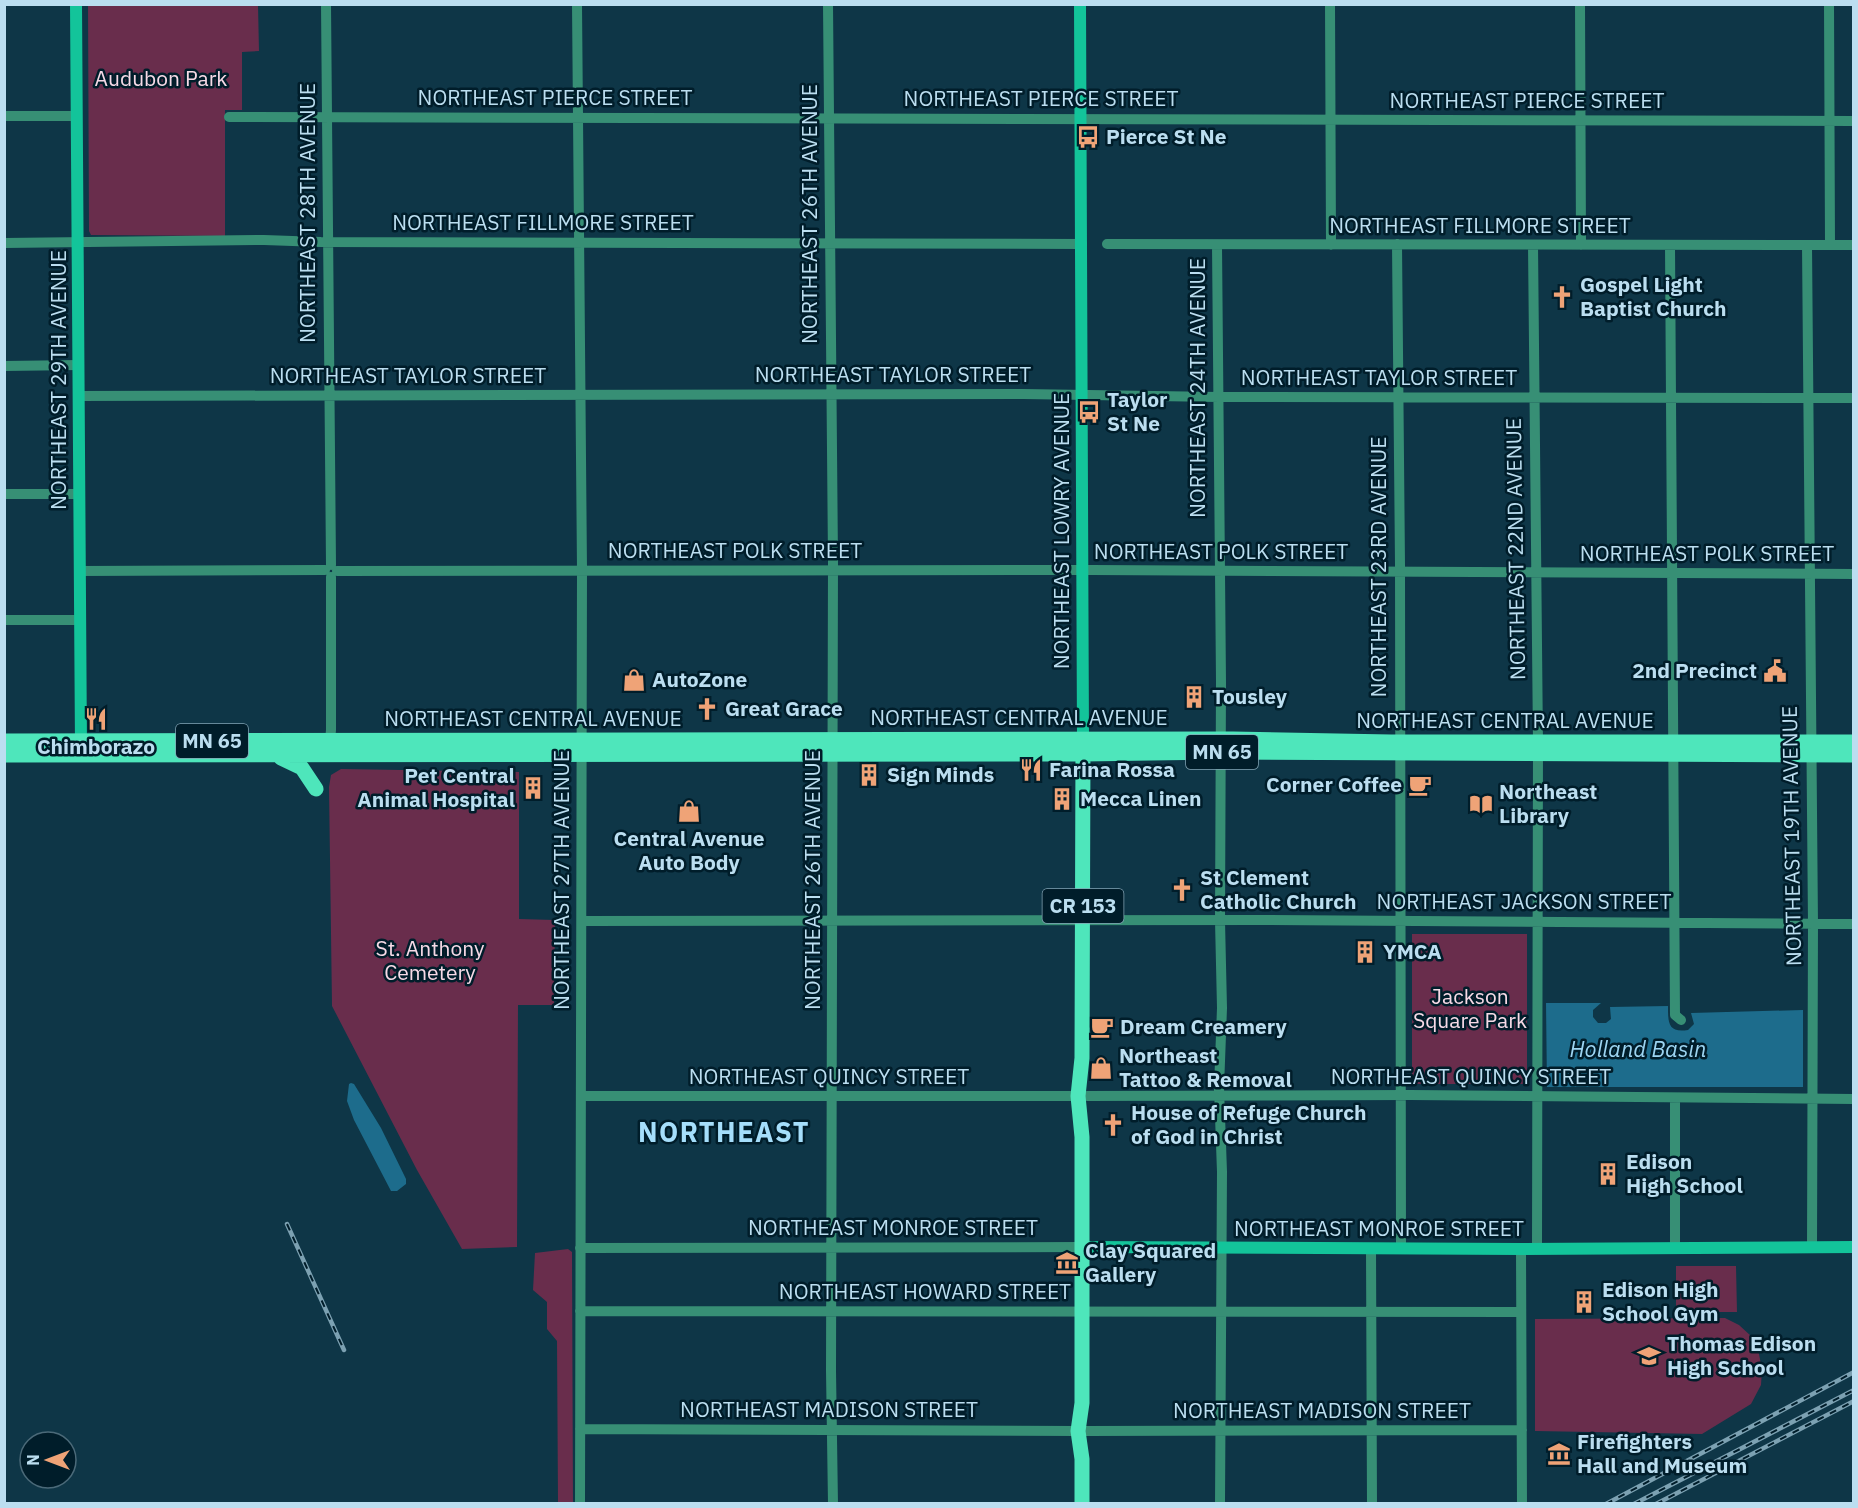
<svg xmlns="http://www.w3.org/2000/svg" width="1858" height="1508" font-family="'IBM Plex Sans',sans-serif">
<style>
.green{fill:#692d4c}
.water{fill:#1d6c8c}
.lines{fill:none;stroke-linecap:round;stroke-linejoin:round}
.street{stroke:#378f75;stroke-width:10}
.secondary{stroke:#13c49a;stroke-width:12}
.primary{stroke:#4ee6bb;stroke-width:15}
.rail-casing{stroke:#7ca1b2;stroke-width:4.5}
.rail{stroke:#001d2a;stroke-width:2;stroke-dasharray:7;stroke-linecap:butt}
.labels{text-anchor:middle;stroke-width:5;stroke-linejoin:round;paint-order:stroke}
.shield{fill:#001d2a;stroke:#83a4b5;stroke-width:1.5}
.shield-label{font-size:20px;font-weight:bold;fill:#bbdef0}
.park-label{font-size:21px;fill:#f7dae7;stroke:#001d2a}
.street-label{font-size:21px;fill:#bbdef0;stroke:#001d2a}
.poi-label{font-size:21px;font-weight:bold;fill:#bbdef0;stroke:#001d2a;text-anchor:start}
.water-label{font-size:22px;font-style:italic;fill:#9cd5f2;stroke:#001d2a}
.district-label{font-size:27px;font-weight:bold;letter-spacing:1.5px;fill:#a5defb;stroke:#001d2a}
</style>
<rect width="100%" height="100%" fill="#0e3647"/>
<path class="green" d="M88,5h170l1,46 -17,1v58h-17v126l-134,-1 -2,-4z
M341,769l178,3v147l36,1 -1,85h-36l-1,242 -55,2 -45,-79 -85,-164 -3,-219 2,-12z
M1412,934h115v150h-115z
M568,1249l4,3 1,251 -15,1 -1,-163 -10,-12v-27l-14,-12 2,-37z
M1676,1266h60l1,46h-61z
M1725,1318l14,7 12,11 8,18 3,16 -1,15 -10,19 -49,30 -167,-3v-112z"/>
<path class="water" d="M1546,1003h55l-8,7v7l5,6h8l5,-4 -1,-12 58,-1c0,17 0,27 20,24l6,-6 -3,-11 112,-3v77h-256z
M351,1083l3,1 27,44 25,51v5l-9,7h-6l-37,-71 -7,-19 2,-17z"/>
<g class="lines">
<path class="street" d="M326,4l5,561
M577,4l5,566 -2,934
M828,4l5,557 -2,810 2,133
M1330,4l1,241
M1580,4l1,241
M1829,4l1,241
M4,116h73
M229,117l1625,4
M4,243l260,-3 57,2 761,2
M1107,244l747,1
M1397,244l3,321 1,684
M1217,245l4,437 -1,239 2,87 -3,80 3,84 -2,332
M1533,245l5,498 -1,506
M1807,245l6,679 -1,323
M1670,246l5,769 6,5
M4,366l75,-1
M78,396l945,-2 196,3 635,1
M4,494h75
M79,571l246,-1
M337,571l755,-1 762,4
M4,620h76
M330,740l1,-10v-153
M582,921l681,-1 591,4
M581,1096h497
M1087,1096l323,-1 444,4
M1675,1098v149
M580,1248l502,-1
M1371,1248l1,256
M1521,1249l1,255
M580,1311l941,1
M580,1429l498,2
M1086,1431l436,-1"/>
<path class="secondary" d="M76,4l5,744
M1080,4l3,735
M1082,1247l439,2 333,-2"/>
<path class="primary" d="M4,741l1229,-2 158,3h463
M4,755l1079,-1 137,-2 634,3
M281,758l21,10 14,21
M1082,1504v-45l-4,-28 4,-28v-266l-4,-41 4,-38 1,-312"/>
<g class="rail-casing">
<path id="rail" d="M287,1224l57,126
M1606,1504l248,-132
M1634,1504l220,-114
M1656,1504l198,-103"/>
</g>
<use href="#rail" class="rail"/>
</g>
<defs>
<g id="bus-bare" transform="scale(1.8)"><path d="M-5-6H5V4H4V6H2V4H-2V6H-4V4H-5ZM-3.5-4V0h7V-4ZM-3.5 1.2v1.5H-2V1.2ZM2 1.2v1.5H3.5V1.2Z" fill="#efa377" stroke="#001d2a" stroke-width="2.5" paint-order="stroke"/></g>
<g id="church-bare" transform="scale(1.8)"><path d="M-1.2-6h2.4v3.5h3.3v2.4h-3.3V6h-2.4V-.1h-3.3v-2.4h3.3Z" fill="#efa377" stroke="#001d2a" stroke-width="2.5" paint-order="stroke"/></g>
<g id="civic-bare" transform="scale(1.8)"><path d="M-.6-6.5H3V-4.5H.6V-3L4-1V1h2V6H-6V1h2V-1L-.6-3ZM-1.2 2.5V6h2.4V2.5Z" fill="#efa377" stroke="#001d2a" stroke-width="2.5" paint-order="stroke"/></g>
<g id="shop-bare" transform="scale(1.8)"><path d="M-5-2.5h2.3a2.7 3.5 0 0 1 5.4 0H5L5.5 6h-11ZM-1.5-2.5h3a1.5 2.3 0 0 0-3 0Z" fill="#efa377" stroke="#001d2a" stroke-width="2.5" paint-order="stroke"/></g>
<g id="building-bare" transform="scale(1.8)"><path d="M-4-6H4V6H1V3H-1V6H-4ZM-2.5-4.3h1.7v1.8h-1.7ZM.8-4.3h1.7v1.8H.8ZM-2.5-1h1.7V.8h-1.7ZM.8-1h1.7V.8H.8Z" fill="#efa377" stroke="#001d2a" stroke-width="2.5" paint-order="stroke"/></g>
<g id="restaurant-bare" transform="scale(1.8)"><path d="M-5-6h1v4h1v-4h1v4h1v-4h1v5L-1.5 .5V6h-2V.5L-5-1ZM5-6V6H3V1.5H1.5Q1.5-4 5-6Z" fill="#efa377" stroke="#001d2a" stroke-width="2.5" paint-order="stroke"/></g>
<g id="cafe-bare" transform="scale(1.8)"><path d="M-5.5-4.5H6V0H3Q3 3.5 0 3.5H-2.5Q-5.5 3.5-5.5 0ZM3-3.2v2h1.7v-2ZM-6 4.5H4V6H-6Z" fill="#efa377" stroke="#001d2a" stroke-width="2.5" paint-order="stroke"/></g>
<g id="library-bare" transform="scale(1.8)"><path d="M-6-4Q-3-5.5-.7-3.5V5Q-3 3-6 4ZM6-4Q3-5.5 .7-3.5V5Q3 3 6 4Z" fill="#efa377" stroke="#001d2a" stroke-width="2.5" paint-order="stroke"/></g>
<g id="museum-bare" transform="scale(1.8)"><path d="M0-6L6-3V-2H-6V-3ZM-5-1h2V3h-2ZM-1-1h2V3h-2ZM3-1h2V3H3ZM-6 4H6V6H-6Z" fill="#efa377" stroke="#001d2a" stroke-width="2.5" paint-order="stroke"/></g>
<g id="school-bare" transform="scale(1.8)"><path d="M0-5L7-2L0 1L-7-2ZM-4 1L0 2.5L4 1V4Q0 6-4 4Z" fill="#efa377" stroke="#001d2a" stroke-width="2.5" paint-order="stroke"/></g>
</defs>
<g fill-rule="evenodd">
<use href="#bus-bare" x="1088" y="137"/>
<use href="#church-bare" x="1562" y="297"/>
<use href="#bus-bare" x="1089" y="412"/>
<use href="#civic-bare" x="1775" y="671"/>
<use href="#shop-bare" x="634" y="680"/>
<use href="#building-bare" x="1194" y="697"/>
<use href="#church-bare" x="707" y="709"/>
<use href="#restaurant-bare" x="96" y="719"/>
<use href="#restaurant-bare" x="1031" y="770"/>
<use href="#building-bare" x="869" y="775"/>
<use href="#cafe-bare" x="1420" y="785"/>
<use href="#building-bare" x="533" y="788"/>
<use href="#building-bare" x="1062" y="799"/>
<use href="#library-bare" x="1481" y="804"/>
<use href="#shop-bare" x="689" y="811"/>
<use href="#church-bare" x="1182" y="890"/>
<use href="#building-bare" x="1365" y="952"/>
<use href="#cafe-bare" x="1102" y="1027"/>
<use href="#shop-bare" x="1101" y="1068"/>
<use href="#church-bare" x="1113" y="1125"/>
<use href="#building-bare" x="1608" y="1174"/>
<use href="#museum-bare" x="1067" y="1263"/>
<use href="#building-bare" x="1584" y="1302"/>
<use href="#school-bare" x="1649" y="1356"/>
<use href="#museum-bare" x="1559" y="1454"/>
</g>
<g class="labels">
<g class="shield">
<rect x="176" y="724" width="72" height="34" rx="4.5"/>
<rect x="1186" y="735" width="72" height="34" rx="4.5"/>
<rect x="1042.5" y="889" width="81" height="34" rx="4.5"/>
</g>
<g class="shield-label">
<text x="212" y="748">MN 65</text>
<text x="1222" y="759">MN 65</text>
<text x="1083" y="913">CR 153</text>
</g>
<g class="park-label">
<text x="161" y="86">Audubon Park</text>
<text x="430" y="956">St. Anthony<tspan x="430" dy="24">Cemetery</tspan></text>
<text x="1470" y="1004">Jackson<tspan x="1470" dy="24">Square Park</tspan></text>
</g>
<g class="street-label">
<text x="555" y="105">NORTHEAST PIERCE STREET</text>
<text x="1041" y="106">NORTHEAST PIERCE STREET</text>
<text x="1527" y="108">NORTHEAST PIERCE STREET</text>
<text transform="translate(308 213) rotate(-90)" y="7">NORTHEAST 28TH AVENUE</text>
<text transform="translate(810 214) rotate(-90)" y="7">NORTHEAST 26TH AVENUE</text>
<text x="543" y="230">NORTHEAST FILLMORE STREET</text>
<text x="1480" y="233">NORTHEAST FILLMORE STREET</text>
<text x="893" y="382">NORTHEAST TAYLOR STREET</text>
<text x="408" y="383">NORTHEAST TAYLOR STREET</text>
<text x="1379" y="385">NORTHEAST TAYLOR STREET</text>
<text transform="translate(59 380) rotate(-90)" y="7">NORTHEAST 29TH AVENUE</text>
<text transform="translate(1198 388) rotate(-90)" y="7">NORTHEAST 24TH AVENUE</text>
<text transform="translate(1062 531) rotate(-90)" y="7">NORTHEAST LOWRY AVENUE</text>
<text transform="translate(1516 549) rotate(-91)" y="7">NORTHEAST 22ND AVENUE</text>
<text x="735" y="558">NORTHEAST POLK STREET</text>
<text x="1221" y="559">NORTHEAST POLK STREET</text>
<text x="1707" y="561">NORTHEAST POLK STREET</text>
<text transform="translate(1379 567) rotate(-90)" y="7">NORTHEAST 23RD AVENUE</text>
<text x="1019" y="725">NORTHEAST CENTRAL AVENUE</text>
<text x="533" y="726">NORTHEAST CENTRAL AVENUE</text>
<text x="1505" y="728">NORTHEAST CENTRAL AVENUE</text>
<text transform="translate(1792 836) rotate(-91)" y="7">NORTHEAST 19TH AVENUE</text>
<text transform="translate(562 880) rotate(-90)" y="7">NORTHEAST 27TH AVENUE</text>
<text transform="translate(813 880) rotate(-90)" y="7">NORTHEAST 26TH AVENUE</text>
<text x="1524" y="909">NORTHEAST JACKSON STREET</text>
<text x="829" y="1084">NORTHEAST QUINCY STREET</text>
<text x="1471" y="1084">NORTHEAST QUINCY STREET</text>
<text x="893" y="1235">NORTHEAST MONROE STREET</text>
<text x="1379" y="1236">NORTHEAST MONROE STREET</text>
<text x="925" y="1299">NORTHEAST HOWARD STREET</text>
<text x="829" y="1417">NORTHEAST MADISON STREET</text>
<text x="1322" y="1418">NORTHEAST MADISON STREET</text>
</g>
<g class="poi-label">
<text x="1106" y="144">Pierce St Ne</text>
<text x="1580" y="292">Gospel Light<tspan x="1580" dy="24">Baptist Church</tspan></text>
<text x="1107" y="407">Taylor<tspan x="1107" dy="24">St Ne</tspan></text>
<text x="1757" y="678" text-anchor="end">2nd Precinct</text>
<text x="652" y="687">AutoZone</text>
<text x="1212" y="704">Tousley</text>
<text x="725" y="716">Great Grace</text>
<text x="96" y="754" text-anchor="middle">Chimborazo</text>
<text x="1049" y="777">Farina Rossa</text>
<text x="887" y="782">Sign Minds</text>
<text x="515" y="783" text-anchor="end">Pet Central<tspan x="515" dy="24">Animal Hospital</tspan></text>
<text x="1402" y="792" text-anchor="end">Corner Coffee</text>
<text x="1499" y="799">Northeast<tspan x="1499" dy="24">Library</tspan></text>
<text x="1080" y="806">Mecca Linen</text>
<text x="689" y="846" text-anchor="middle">Central Avenue<tspan x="689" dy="24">Auto Body</tspan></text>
<text x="1200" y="885">St Clement<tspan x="1200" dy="24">Catholic Church</tspan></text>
<text x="1383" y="959">YMCA</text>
<text x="1120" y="1034">Dream Creamery</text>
<text x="1119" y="1063">Northeast<tspan x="1119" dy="24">Tattoo &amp; Removal</tspan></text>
<text x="1131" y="1120">House of Refuge Church<tspan x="1131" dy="24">of God in Christ</tspan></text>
<text x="1626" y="1169">Edison<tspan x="1626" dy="24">High School</tspan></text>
<text x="1085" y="1258">Clay Squared<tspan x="1085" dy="24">Gallery</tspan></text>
<text x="1602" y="1297">Edison High<tspan x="1602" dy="24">School Gym</tspan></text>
<text x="1667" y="1351">Thomas Edison<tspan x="1667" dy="24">High School</tspan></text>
<text x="1577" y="1449">Firefighters<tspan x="1577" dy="24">Hall and Museum</tspan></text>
</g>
<g class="water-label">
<text x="1638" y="1057">Holland Basin</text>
</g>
<g class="district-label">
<text x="724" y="1142">NORTHEAST</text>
</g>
</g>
<rect width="1858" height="1508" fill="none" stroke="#bbdef0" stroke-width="12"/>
<g transform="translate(48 1460) rotate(270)"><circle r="28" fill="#001d2a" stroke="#4b6a79" stroke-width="1.5"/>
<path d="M0-4.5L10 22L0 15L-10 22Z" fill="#efa377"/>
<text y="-9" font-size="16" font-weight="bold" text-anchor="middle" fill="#bbdef0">N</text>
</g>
</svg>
